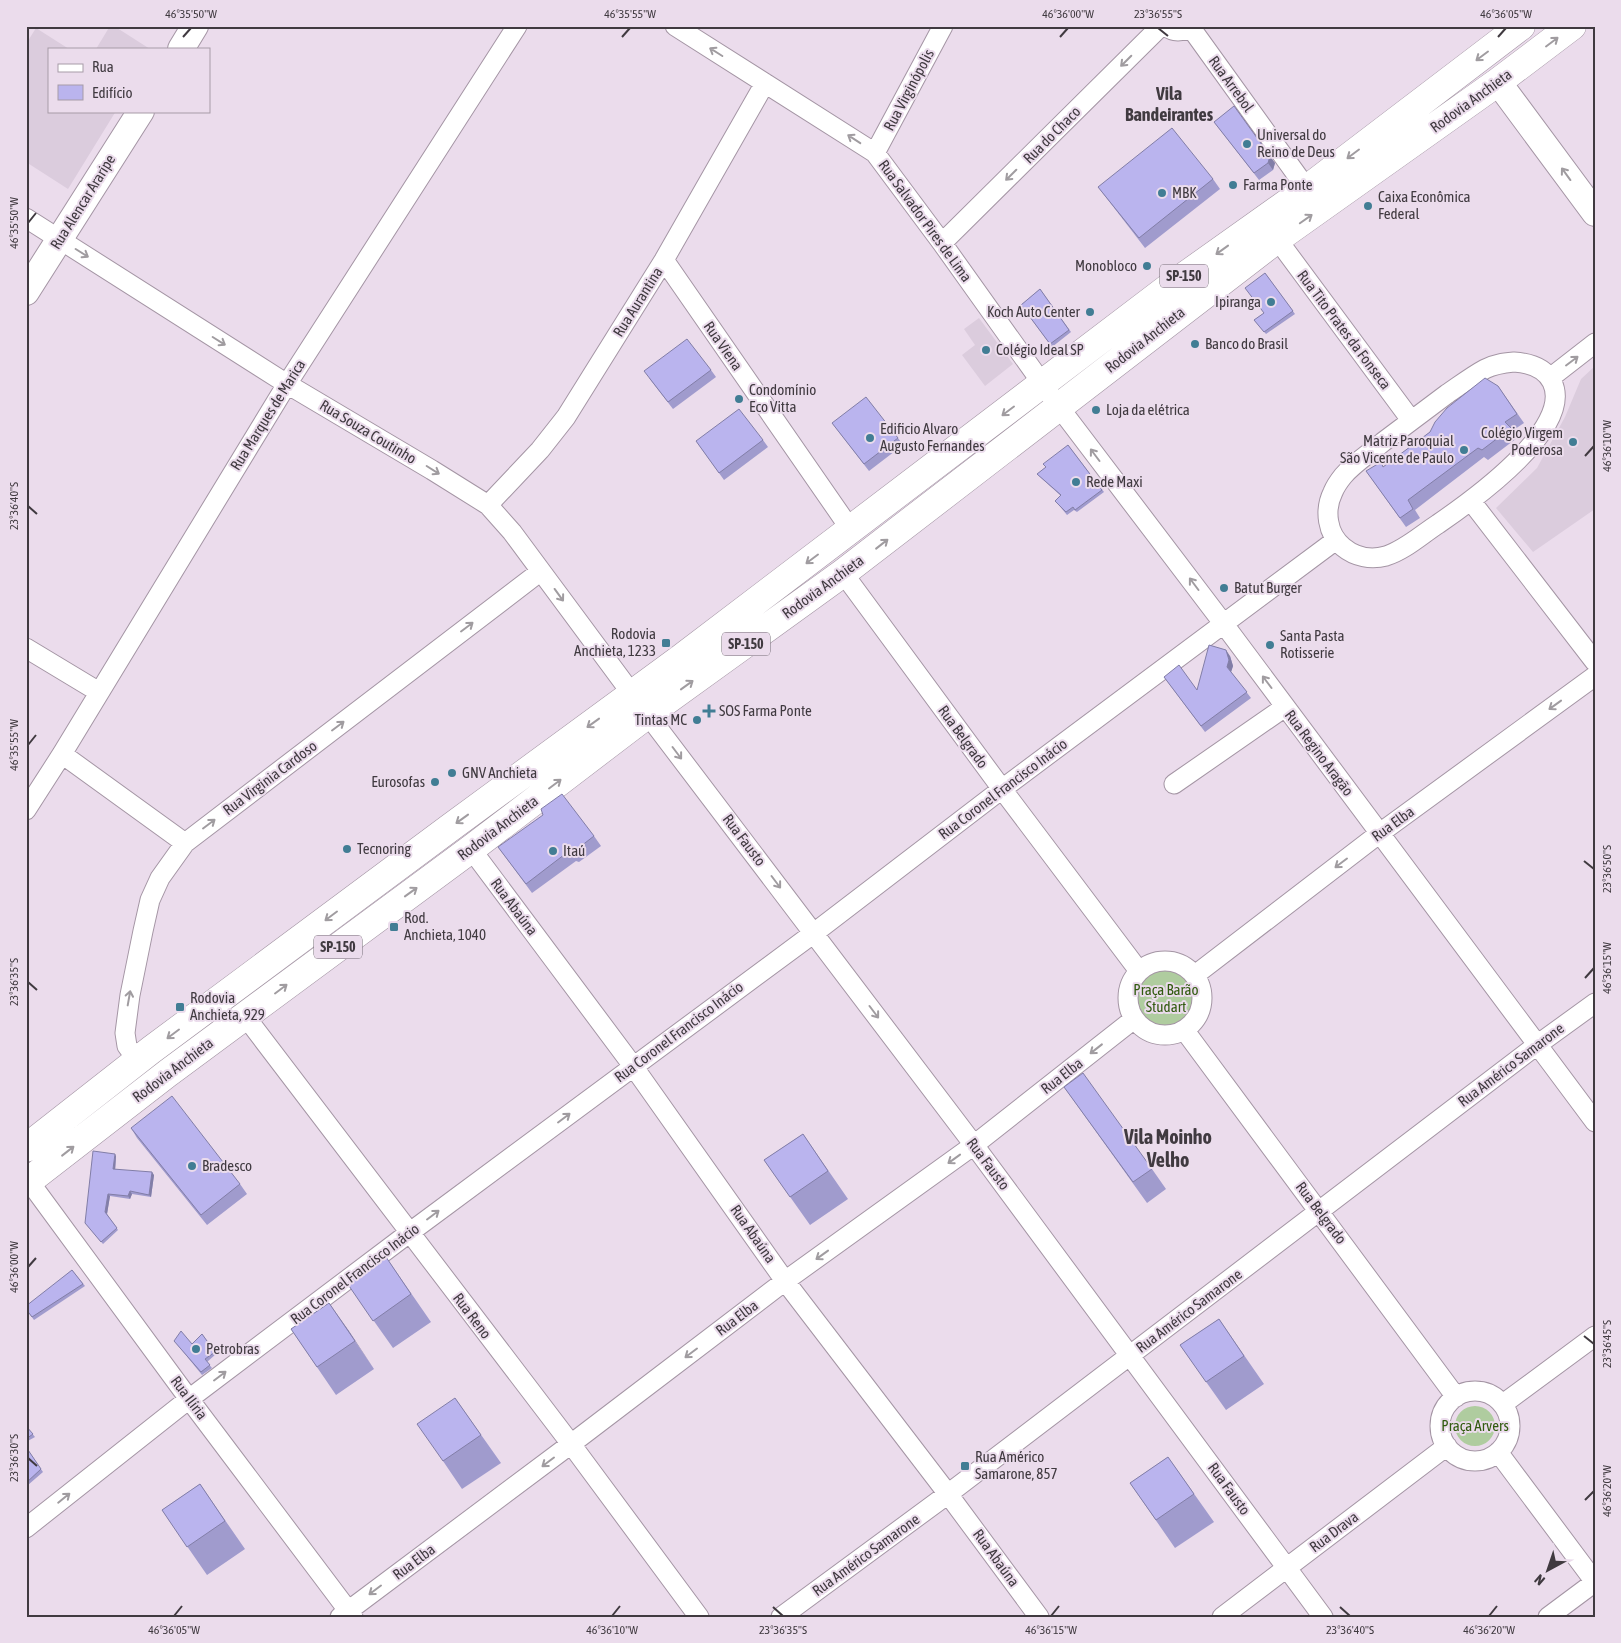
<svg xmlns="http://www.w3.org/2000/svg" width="1621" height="1643" font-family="'Asap Condensed',sans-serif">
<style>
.education{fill:#dbccdd}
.green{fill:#afcc9f}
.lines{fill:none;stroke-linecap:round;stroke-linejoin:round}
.street-casing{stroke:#a495a4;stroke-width:21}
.secondary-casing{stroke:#a495a4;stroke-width:28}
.highway-casing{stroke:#a495a4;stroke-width:29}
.street{stroke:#fff;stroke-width:19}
.secondary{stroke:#fff;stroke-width:26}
.highway{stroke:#fff;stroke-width:28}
.wall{fill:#a09bcd}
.shaded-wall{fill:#827ea7}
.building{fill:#bab4ee;stroke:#827ea7}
.oneway{stroke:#a09ca0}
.ticks{fill:none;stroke:#403a40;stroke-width:2}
.poi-dot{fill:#417d94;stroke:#ebdcec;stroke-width:2}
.labels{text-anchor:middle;stroke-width:4;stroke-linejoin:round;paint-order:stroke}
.shield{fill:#ebdcec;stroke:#736b74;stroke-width:1}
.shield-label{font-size:14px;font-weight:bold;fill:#403a40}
.street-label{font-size:15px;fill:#403a40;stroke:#ebdcec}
.poi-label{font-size:15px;fill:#403a40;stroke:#ebdcec;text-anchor:start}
.park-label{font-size:15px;fill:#315b0f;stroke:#ebdcec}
.quarter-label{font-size:18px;font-weight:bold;fill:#403a40;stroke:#ebdcec}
.district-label{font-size:20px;font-weight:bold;fill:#403a40;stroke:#ebdcec}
.neatline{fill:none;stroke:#403a40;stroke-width:2}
.ticks-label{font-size:12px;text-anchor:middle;fill:#403a40}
</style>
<rect width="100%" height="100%" fill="#ebdcec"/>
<path class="education" d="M110,26h4l36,23h-54z
M36,28l33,21h-20v62h67l-48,78 -42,-27v-118z
M979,318l34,46 -28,22 -23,-31 13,-10 -11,-16z
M1595,366v143l-62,43 -37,-44 41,-40 28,-51 16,-38z"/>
<path class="green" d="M1135 999a31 31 0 1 1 62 0a31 31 0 1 1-62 0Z
M1455 1426a20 20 0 1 1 40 0a20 20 0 1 1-40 0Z"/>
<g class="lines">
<g class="street-casing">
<path id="street" d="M675,26l200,127 67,90 117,164 164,216 372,499
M1165,26c9,7 18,6 28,0
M1191,28l116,161
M875,153l68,-127
M26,218l261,166 145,86 56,35 24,27 120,162 342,451 349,472
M1277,239l134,181
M942,243l219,-217
M664,260l187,270
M1514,362c15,1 31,6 38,20 23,46 -82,120 -114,142 -17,11 -33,26 -52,32 -15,4 -31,1 -43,-9 -16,-13 -19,-37 -10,-55 2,-5 6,-11 10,-16 11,-13 27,-23 40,-34 21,-16 43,-32 64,-48 12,-8 25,-18 38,-25 9,-5 19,-6 29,-7z
M1550,378l45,-35
M1471,501l124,161
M488,505l52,-55 26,-33 98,-157 101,-177
M843,573l159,216 137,182
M26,648l73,44
M62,754l123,89
M1174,784l111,-77
M26,810l36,-56 225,-370 230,-358
M471,849l162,217 152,215 163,213 91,123
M1128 998a37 37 0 1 1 74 0a37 37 0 1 1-74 0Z
M1195,975l185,-142 215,-157
M245,1016l326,428 128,173
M1185,1031l271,366
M137,1060l-10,-14 -2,-13 5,-38 13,-64 7,-31 10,-22 25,-35 356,-272
M26,1177l163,222 164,218
M1440 1426a35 35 0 1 1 70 0a35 35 0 1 1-70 0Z
M1503,1404l92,-68
M1498,1452l97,130
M26,1528l163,-129 220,-166 405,-300 188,-144 334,-249
M340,1617l231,-173 214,-163 189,-136 160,-126
M781,1617l167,-123 589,-449 58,-42
M1222,1617l225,-171
M1548,1617l47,-35"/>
</g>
<g class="secondary-casing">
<path id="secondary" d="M181,49l14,-23
M1498,82l97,131
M26,292l115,-181"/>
</g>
<g class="highway-casing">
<path id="highway" d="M26,1148l125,-98 300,-223 229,-168 492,-374 135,-96 214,-163
M26,1183l142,-110 303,-224 177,-135 195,-141 434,-334 221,-157 74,-56"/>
</g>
<use href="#street" class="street"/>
<use href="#secondary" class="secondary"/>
<use href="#highway" class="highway"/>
</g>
<path class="wall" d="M1214,122l61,41 -2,7 -14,10z
M1213,179l7,10 -75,59 -47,-61z
M1265,273l30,41 -29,20 -12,-14 10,-7z
M1040,289l31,43 -19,15 -31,-42z
M711,370l5,7 -43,32 -24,-31z
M1498,386l26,37 -12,8 5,7 -29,22 -4,-3 -69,53 5,8 -14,9 -40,-56 18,-4 46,-35z
M832,423l66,15 5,7 -34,26z
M763,440l5,7 -44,33 -28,-39z
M1068,445l36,47 -27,20 -3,-2 -7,5 -10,-12 4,-7 -22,-20 -2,-2 9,-7z
M1230,656l3,10 -2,6 20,26 -46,34 -41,-55 33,13z
M594,836l7,10 -22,16 -3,-1 -44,32 -34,-46z
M1064,1087l88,82 14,20 -19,14z
M131,1128l109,56 7,10 -40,31 -70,-87z
M803,1134l45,65 -38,26 -46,-65z
M116,1156l-1,13 39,6 -3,22 -19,-3 -2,5 -20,-3 -3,18 11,16 -15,14 -18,-21z
M386,1257l45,65 -38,26 -46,-65z
M72,1270l13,16 -51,34 -8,-11z
M329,1303l45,66 -38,26 -45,-66z
M1219,1319l45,65 -38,26 -46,-65z
M202,1334l14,20 -9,8 5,6 -10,7 -26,-32 16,1z
M455,1398l46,65 -39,26 -19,-28z
M26,1426l9,11 -9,5z
M26,1447l17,25 -15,13 -2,-2z
M1168,1457l46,65 -39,26 -45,-65z
M200,1484l45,65 -38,26 -45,-65z"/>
<path class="shaded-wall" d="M1270,156l5,7 -2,7 -5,-7z
M1226,650l4,6 3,10 -2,6 -4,-5z
M115,1154l1,2 -1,16 -2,-3z
M152,1172l2,3 -3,22 -2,-2z
M130,1191l2,3 -2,5 -2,-3z
M108,1194l2,2 -3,18 -2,-2z
M329,1303l20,28 25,38 -19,-28z"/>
<path class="building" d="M1234,106l36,50 -2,7 -14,10 -40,-51z
M1172,128l41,51 -74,59 -41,-51z
M1265,273l28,38 -29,21 -10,-12 10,-7 -19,-25z
M1040,289l29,41 -19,14 -29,-39z
M687,339l24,31 -43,32 -24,-31z
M1485,378l13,8 19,28 -12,8 6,6 -29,22 -4,-2 -70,52 5,9 -13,9 -34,-47 15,-9 2,5 47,-35 5,-10 12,-14z
M866,397l32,41 -34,26 -32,-41z
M739,409l24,31 -44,33 -23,-32z
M1068,445l34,45 -27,20 -2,-3 -7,5 -11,-11 6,-6 -24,-21 9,-7 -3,-3z
M1209,645l17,5 3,10 -2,7 20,25 -46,34 -37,-49 15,-12 18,25z
M562,794l32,42 -22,17 -3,-2 -43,33 -28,-37 45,-32 -2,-6z
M1083,1073l69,96 -19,13 -69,-95z
M172,1096l68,88 -39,31 -70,-87z
M803,1134l25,37 -38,26 -26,-37z
M93,1151l22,3 -2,15 39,3 -3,23 -19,-4 -2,5 -20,-2 -3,18 12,16 -16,14 -16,-19z
M386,1257l25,37 -38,27 -26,-38z
M72,1270l11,14 -51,33 -6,-8v-3z
M329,1303l26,38 -38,26 -26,-38z
M1219,1319l25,37 -38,26 -26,-37z
M181,1331l11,13 10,-10 13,18 -10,7 5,6 -9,7 -27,-31z
M455,1398l26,37 -38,26 -26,-37z
M26,1426l7,8 -7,5z
M26,1447l15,22 -15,14z
M1168,1457l26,37 -38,26 -26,-37z
M200,1484l25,37 -38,26 -25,-37z"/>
<defs><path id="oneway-shaft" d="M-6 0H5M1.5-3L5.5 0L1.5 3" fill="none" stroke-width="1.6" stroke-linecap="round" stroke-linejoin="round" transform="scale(1.25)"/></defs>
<g class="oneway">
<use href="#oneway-shaft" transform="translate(1552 42) rotate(-37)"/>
<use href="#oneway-shaft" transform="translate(716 52) rotate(-148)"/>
<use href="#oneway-shaft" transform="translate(1482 56) rotate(143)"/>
<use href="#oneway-shaft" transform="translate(1126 61) rotate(135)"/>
<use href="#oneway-shaft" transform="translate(854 139) rotate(-147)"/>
<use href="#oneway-shaft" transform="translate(1353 154) rotate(143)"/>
<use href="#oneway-shaft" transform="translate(1566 174) rotate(-126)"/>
<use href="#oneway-shaft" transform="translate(1011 175) rotate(135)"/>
<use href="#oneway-shaft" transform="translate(1306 219) rotate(-35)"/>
<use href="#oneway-shaft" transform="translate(1222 250) rotate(144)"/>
<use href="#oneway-shaft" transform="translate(82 253) rotate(32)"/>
<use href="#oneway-shaft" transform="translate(219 341) rotate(32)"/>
<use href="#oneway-shaft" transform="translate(1572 361) rotate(-37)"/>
<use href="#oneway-shaft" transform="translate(1008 411) rotate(143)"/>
<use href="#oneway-shaft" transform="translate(1095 455) rotate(-127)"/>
<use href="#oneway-shaft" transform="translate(433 470) rotate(32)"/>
<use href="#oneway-shaft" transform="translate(882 544) rotate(-38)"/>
<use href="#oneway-shaft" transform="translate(812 559) rotate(143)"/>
<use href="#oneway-shaft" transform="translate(1194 584) rotate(-127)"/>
<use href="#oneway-shaft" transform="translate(559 595) rotate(54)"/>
<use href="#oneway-shaft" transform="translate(467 627) rotate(-37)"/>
<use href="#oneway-shaft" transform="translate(1267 682) rotate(-127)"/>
<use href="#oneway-shaft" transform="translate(687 685) rotate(-36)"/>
<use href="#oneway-shaft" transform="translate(1555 705) rotate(144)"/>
<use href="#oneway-shaft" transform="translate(593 723) rotate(144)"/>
<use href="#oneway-shaft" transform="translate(338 726) rotate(-37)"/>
<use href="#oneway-shaft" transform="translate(677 753) rotate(53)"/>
<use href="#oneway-shaft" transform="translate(555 784) rotate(-37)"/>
<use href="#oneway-shaft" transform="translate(462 819) rotate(144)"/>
<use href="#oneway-shaft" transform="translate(209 824) rotate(-37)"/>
<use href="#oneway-shaft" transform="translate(1341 863) rotate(143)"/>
<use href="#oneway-shaft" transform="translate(776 882) rotate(53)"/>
<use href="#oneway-shaft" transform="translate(411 892) rotate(-36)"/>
<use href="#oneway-shaft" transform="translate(331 916) rotate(143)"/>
<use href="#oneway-shaft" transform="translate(281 989) rotate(-37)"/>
<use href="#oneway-shaft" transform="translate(129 998) rotate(-80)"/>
<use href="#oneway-shaft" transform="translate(874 1012) rotate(53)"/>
<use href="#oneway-shaft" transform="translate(173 1034) rotate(143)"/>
<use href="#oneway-shaft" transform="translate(1096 1049) rotate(142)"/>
<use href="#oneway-shaft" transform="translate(564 1118) rotate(-37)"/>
<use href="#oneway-shaft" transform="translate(68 1151) rotate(-38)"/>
<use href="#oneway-shaft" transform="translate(954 1159) rotate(144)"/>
<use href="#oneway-shaft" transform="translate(433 1215) rotate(-37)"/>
<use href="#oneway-shaft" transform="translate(822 1255) rotate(144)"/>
<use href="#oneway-shaft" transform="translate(691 1353) rotate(143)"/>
<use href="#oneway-shaft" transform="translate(220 1376) rotate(-37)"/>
<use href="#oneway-shaft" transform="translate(548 1462) rotate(143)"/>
<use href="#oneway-shaft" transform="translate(64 1498) rotate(-39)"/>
<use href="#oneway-shaft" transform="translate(375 1590) rotate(143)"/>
</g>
<path class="ticks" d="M1158,28l10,8M183,37l8,-9M622,37l8,-9M1060,37l8,-9M1498,37l8,-9M28,223l8,-10M1585,456l9,-10M28,506l9,8M28,745l8,-10M1584,861l10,8M1585,978l9,-10M28,982l9,8M28,1267l8,-9M1584,1336l10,8M28,1458l9,8M1585,1500l9,-9M773,1607l10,9M1340,1607l10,9M174,1616l8,-10M612,1616l8,-10M1051,1616l8,-10M1489,1616l8,-10"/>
<g class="poi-dot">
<circle cx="1247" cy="144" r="5"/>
<circle cx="1233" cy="185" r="5"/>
<circle cx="1162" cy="193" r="5"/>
<circle cx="1368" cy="206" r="5"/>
<circle cx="1147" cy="266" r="5"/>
<circle cx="1271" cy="302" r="5"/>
<circle cx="1090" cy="312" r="5"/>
<circle cx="1195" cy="344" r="5"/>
<circle cx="986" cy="350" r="5"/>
<circle cx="739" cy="399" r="5"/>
<circle cx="1096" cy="410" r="5"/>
<circle cx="870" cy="438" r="5"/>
<circle cx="1573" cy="442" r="5"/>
<circle cx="1464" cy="450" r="5"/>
<circle cx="1076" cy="482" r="5"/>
<circle cx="1224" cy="588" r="5"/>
<rect x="661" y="638" width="10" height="10" rx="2.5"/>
<circle cx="1270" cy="645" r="5"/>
<path d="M706.5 703.5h5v5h5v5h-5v5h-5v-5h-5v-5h5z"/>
<circle cx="697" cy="720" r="5"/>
<circle cx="452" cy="773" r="5"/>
<circle cx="435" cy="782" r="5"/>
<circle cx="347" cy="849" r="5"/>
<circle cx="553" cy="851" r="5"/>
<rect x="389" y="922" width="10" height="10" rx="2.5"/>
<rect x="175" y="1002" width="10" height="10" rx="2.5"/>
<circle cx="192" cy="1166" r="5"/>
<circle cx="196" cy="1349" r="5"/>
<rect x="960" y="1461" width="10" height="10" rx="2.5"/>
</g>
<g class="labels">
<g class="shield">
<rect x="1160" y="264.5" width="48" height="23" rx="4"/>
<rect x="722" y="632.5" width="48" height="23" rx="4"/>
<rect x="314" y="935.5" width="48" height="23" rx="4"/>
</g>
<g class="shield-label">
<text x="1184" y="281">SP-150</text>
<text x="746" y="649">SP-150</text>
<text x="338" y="952">SP-150</text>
</g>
<g class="street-label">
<text transform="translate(1231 84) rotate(54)" y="5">Rua Arrebol</text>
<text transform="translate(909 90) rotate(-62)" y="5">Rua Virginópolis</text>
<text transform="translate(1471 101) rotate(-36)" y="5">Rodovia Anchieta</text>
<text transform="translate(1052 135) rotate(-45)" y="5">Rua do Chaco</text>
<text transform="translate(83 202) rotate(-58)" y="5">Rua Alencar Araripe</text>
<text transform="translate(925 221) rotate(54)" y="5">Rua Salvador Pires de Lima</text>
<text transform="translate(638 302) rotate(-58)" y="5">Rua Aurantina</text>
<text transform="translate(1344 330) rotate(53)" y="5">Rua Tito Prates da Fonseca</text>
<text transform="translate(1145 340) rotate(-38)" y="5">Rodovia Anchieta</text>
<text transform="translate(723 346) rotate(55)" y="5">Rua Viena</text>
<text transform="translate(268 415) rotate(-58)" y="5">Rua Marques de Marica</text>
<text transform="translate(368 432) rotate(31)" y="5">Rua Souza Coutinho</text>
<text transform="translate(823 587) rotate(-36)" y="5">Rodovia Anchieta</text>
<text transform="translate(963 737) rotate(54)" y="5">Rua Belgrado</text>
<text transform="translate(1319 753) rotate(53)" y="5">Rua Regino Aragão</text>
<text transform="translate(270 778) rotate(-37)" y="5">Rua Virginia Cardoso</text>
<text transform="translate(1003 789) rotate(-37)" y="5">Rua Coronel Francisco Inácio</text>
<text transform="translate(1393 824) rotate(-36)" y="5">Rua Elba</text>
<text transform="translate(498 828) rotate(-37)" y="5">Rodovia Anchieta</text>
<text transform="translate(744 840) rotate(53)" y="5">Rua Fausto</text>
<text transform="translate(514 907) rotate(53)" y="5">Rua Abaúna</text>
<text transform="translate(679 1032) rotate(-37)" y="5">Rua Coronel Francisco Inácio</text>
<text transform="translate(1511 1065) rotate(-37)" y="5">Rua Américo Samarone</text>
<text transform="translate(173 1070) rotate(-37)" y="5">Rodovia Anchieta</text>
<text transform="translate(1062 1076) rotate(-38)" y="5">Rua Elba</text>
<text transform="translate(988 1164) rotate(53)" y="5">Rua Fausto</text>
<text transform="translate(1321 1213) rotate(53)" y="5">Rua Belgrado</text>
<text transform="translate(753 1234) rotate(55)" y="5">Rua Abaúna</text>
<text transform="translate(355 1274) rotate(-37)" y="5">Rua Coronel Francisco Inácio</text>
<text transform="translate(1189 1311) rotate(-37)" y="5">Rua Américo Samarone</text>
<text transform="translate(472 1316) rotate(53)" y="5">Rua Reno</text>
<text transform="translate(737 1318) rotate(-37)" y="5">Rua Elba</text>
<text transform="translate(189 1398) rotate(53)" y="5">Rua Ilíria</text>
<text transform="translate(1229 1489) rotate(54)" y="5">Rua Fausto</text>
<text transform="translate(1334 1532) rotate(-37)" y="5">Rua Drava</text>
<text transform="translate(866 1555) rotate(-36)" y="5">Rua Américo Samarone</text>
<text transform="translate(996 1558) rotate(54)" y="5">Rua Abaúna</text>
<text transform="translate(414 1562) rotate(-37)" y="5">Rua Elba</text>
</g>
<g class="poi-label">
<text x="1257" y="140">Universal do<tspan x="1257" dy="17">Reino de Deus</tspan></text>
<text x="1243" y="190">Farma Ponte</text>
<text x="1172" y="198">MBK</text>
<text x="1378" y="202">Caixa Econômica<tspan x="1378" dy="17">Federal</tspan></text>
<text x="1137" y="271" text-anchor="end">Monobloco</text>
<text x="1261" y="307" text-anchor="end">Ipiranga</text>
<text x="1080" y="317" text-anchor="end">Koch Auto Center</text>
<text x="1205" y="349">Banco do Brasil</text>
<text x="996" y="355">Colégio Ideal SP</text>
<text x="749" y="395">Condomínio<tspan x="749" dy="17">Eco Vitta</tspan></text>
<text x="1106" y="415">Loja da elétrica</text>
<text x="880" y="434">Edificio Alvaro<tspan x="880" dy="17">Augusto Fernandes</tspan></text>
<text x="1563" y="438" text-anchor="end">Colégio Virgem<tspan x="1563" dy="17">Poderosa</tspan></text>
<text x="1454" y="446" text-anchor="end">Matriz Paroquial<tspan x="1454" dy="17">São Vicente de Paulo</tspan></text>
<text x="1086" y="487">Rede Maxi</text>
<text x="1234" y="593">Batut Burger</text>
<text x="656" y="639" text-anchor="end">Rodovia<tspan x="656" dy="17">Anchieta, 1233</tspan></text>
<text x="1280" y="641">Santa Pasta<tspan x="1280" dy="17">Rotisserie</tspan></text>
<text x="719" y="716">SOS Farma Ponte</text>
<text x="687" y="725" text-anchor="end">Tintas MC</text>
<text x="462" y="778">GNV Anchieta</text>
<text x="425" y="787" text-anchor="end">Eurosofas</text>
<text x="357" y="854">Tecnoring</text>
<text x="563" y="856">Itaú</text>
<text x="404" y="923">Rod.<tspan x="404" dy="17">Anchieta, 1040</tspan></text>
<text x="190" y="1003">Rodovia<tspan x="190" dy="17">Anchieta, 929</tspan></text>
<text x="202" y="1171">Bradesco</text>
<text x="206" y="1354">Petrobras</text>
<text x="975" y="1462">Rua Américo<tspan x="975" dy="17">Samarone, 857</tspan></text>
</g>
<g class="park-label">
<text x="1166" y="995">Praça Barão<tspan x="1166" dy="17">Studart</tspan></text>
<text x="1475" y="1431">Praça Arvers</text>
</g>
<g class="quarter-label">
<text x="1169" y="100">Vila<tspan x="1169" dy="21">Bandeirantes</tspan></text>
</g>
<g class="district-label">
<text x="1168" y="1144">Vila Moinho<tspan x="1168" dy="23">Velho</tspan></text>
</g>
</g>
<rect width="1621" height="1643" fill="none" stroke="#ebdcec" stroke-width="55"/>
<rect x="48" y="48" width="162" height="65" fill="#ebdcec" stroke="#a79ba7"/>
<rect x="58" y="64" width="25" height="8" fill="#ffffff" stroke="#a79ba7"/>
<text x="92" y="72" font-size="15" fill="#403a40">Rua</text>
<rect x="58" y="85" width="25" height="15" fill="#bab4ee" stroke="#a79ba7"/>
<text x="92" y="98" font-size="15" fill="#403a40">Edifício</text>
<g transform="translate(1548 1570) rotate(220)" stroke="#ebdcec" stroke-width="4" paint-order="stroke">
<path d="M0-4L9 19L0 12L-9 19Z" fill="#403a40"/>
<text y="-8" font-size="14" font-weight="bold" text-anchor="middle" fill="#403a40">N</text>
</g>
<rect x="28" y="28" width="1566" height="1588" class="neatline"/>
<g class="ticks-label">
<text x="191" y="18">46°35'50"W</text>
<text x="630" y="18">46°35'55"W</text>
<text x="1068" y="18">46°36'00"W</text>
<text x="1158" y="18">23°36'55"S</text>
<text x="1506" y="18">46°36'05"W</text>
<text transform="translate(14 223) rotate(-90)" y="4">46°35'50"W</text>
<text transform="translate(1607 446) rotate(-90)" y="4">46°36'10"W</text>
<text transform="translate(14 506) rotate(-90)" y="4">23°36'40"S</text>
<text transform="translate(14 745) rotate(-90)" y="4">46°35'55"W</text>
<text transform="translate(1607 869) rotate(-90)" y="4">23°36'50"S</text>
<text transform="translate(1607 968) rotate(-90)" y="4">46°36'15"W</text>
<text transform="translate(14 982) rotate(-90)" y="4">23°36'35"S</text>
<text transform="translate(14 1267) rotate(-90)" y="4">46°36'00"W</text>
<text transform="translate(1607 1344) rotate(-90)" y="4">23°36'45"S</text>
<text transform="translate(14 1458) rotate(-90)" y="4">23°36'30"S</text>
<text transform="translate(1607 1491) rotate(-90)" y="4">46°36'20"W</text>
<text x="174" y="1634">46°36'05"W</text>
<text x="612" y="1634">46°36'10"W</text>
<text x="783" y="1634">23°36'35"S</text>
<text x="1051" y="1634">46°36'15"W</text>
<text x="1350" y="1634">23°36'40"S</text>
<text x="1489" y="1634">46°36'20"W</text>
</g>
</svg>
